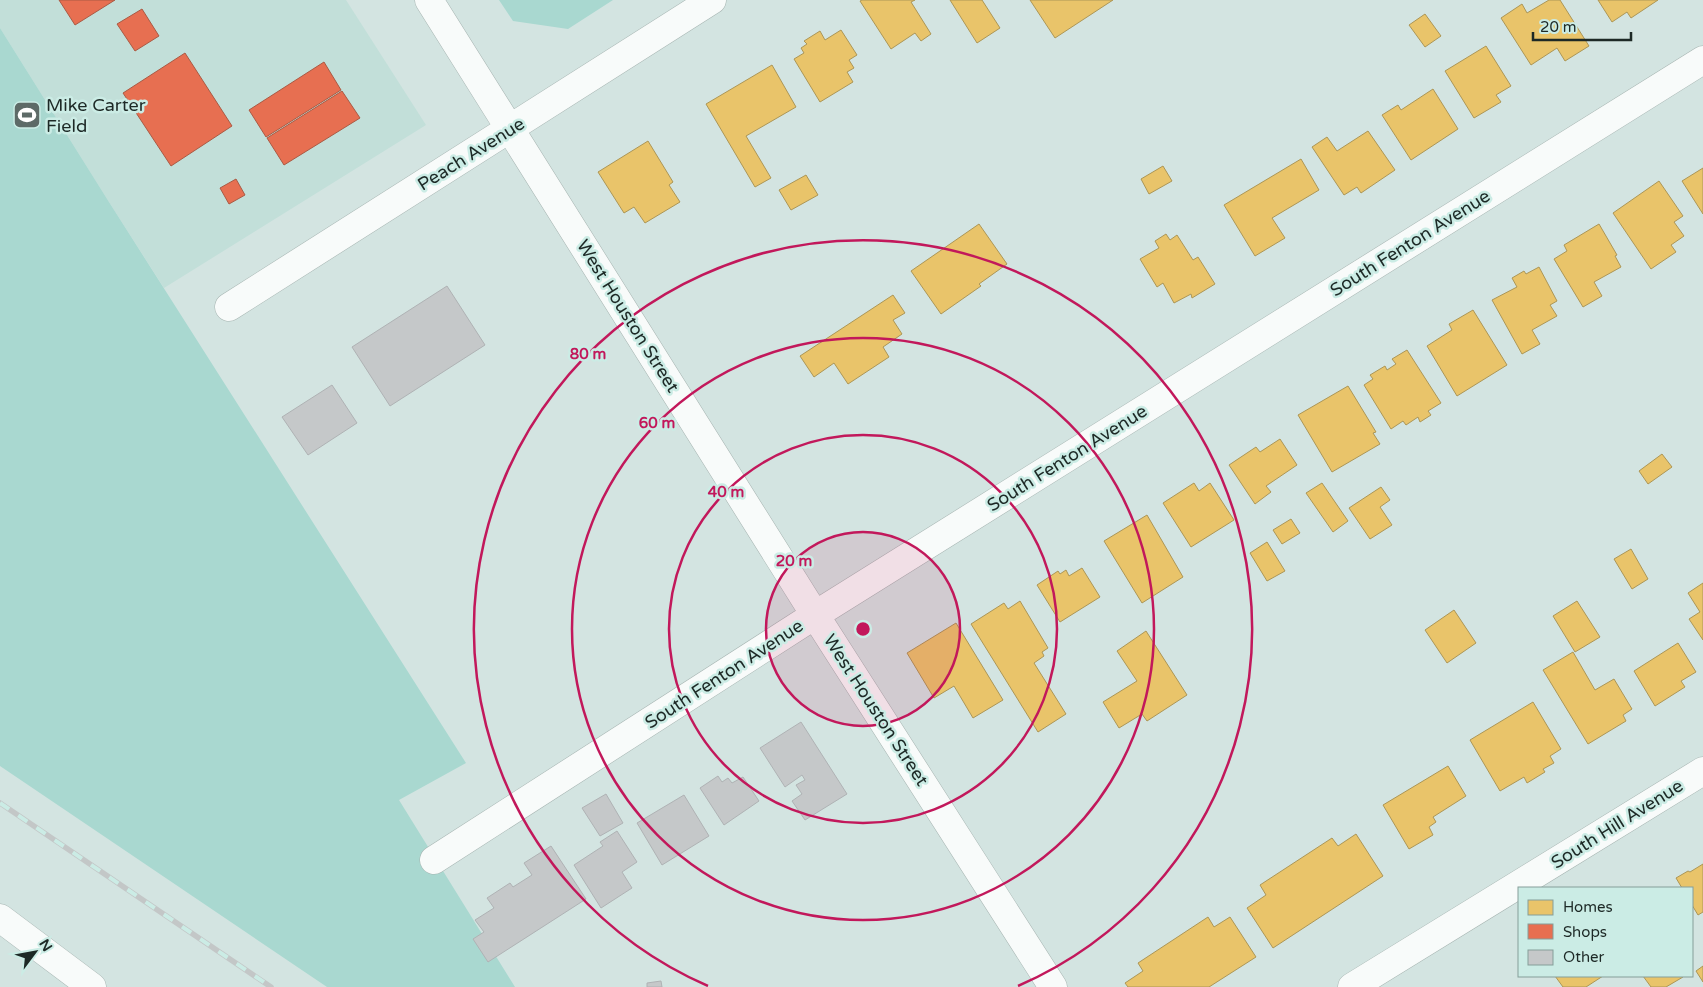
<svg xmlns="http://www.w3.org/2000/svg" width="1703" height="987" font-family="'Varela Round',sans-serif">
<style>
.built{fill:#c2dfd9}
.green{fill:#a9d8d0}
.homes{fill:#e9c46a;stroke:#ac9656}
.shops{fill:#e76f51;stroke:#aa5a44}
.building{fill:#c5c8c9;stroke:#afb2b4}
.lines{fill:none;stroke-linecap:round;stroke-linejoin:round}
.street-casing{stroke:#a6b4b1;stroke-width:29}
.secondary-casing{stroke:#a6b4b1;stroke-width:29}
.street{stroke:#f8fbfa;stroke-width:28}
.secondary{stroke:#f8fbfa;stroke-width:28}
.rail-casing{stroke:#c3c7c7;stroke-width:5.5}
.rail{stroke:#cbece5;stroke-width:4;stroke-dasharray:11;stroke-linecap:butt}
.ring{fill:none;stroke:#c2185b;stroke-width:2.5}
.labels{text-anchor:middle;stroke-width:5;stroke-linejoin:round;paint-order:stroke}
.poi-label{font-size:18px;fill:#1d2926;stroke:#cbece5;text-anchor:start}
.street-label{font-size:18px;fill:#1d2926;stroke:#cbece5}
.centre{fill:#c2185b;stroke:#cbece5;stroke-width:2.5}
.ring-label{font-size:15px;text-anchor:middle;font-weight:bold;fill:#c2185b;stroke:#cbece5;stroke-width:5;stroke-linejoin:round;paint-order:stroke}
</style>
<rect width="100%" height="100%" fill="#d3e4e1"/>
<path class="built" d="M0,0h346l80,125 -262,163 -55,-86 -109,-174z"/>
<path class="green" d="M499,0h114l-45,29 -55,-8z
M0,28l109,174 357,561 -67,37 116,187h-188l-327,-221z"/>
<path class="homes" d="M862,0h53l-4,2 20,32 -10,7 -6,-8 -24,16 -31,-48z
M950,0h32l18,28 -23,15z
M1030,0h83l-58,38z
M1549,0h11l29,46 -24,15 -8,-13 -26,17 -30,-47 21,-14 5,9z
M1598,0h60l-27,18 -4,-6 -15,10z
M1425,14l16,22 -16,11 -16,-22z
M841,30l16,25 -8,5 5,8 -7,4 6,10 -33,20 -26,-43 10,-6 -3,-5 6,-4 -3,-3 16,-10 5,9z
M1486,46l25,40 -15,9 5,7 -27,16 -29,-47z
M772,65l24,42 -50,29 25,42 -16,9 -49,-83z
M1433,89l25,40 -47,31 -29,-45 16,-10 3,5z
M1368,131l27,39 -34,23 -4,-6 -13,8 -32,-48 15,-10 10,14z
M648,141l25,41 -4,3 11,17 -35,21 -11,-16 -10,6 -26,-41z
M1301,159l18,31 -47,28 13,20 -30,18 -31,-51z
M1163,166l9,15 -23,13 -8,-15z
M1703,168v46l-21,-33z
M806,175l12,20 -27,15 -12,-20z
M1659,181l24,35 -9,6 10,14 -13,9 5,7 -25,17 -38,-56z
M979,224l28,40 -28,20 2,2 -40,28 -30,-43z
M1599,224l18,31 -2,1 6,11 -27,15 8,14 -19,11 -29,-48 13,-8 -3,-6z
M1166,234l4,6 7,-5 16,25 5,-3 17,27 -23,14 -1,-4 -17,9 -11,-20 -6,4 -17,-28 19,-11 -4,-7z
M1539,267l18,34 -7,4 7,11 -25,14 8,14 -18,10 -30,-54 25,-13 -5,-9 12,-7 2,3z
M893,295l12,18 -12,7 9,14 -19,13 6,10 -41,27 -14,-21 -20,14 -14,-21z
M1473,310l34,55 -50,31 -30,-50 25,-16 -3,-6z
M1407,350l34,53 -13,8 3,4 -11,7 -2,-5 -12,8 -3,-4 -12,8 -27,-44 9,-6 -3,-4 15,-9 2,4 9,-6 -4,-5z
M1348,386l28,46 -3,1 7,11 -48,28 -34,-57z
M1280,439l17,26 -31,21 5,6 -16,12 -26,-39 27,-18 4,5z
M1662,454l10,13 -24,17 -9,-13z
M1194,483l5,8 11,-8 24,37 -43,27 -28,-44z
M1322,483l26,38 -15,11 -27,-39z
M1381,487l9,13 -10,7 12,18 -22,14 -21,-31z
M1147,515l36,62 -41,26 -38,-62z
M1291,519l9,14 -18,11 -9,-14z
M1267,542l18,29 -18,10 -17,-28z
M1631,549l17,30 -16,10 -18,-30z
M1082,568l18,29 -40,25 -23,-37 21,-14 2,3 6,-4 3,6z
M1703,583v57l-14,-21 11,-7 -12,-19z
M1020,601l28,47 -6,4 2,4 -10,7 32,51 -28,18 -67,-108 33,-21 4,6z
M1577,601l23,36 -25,15 -22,-36z
M1454,610l22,33 -29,20 -22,-33z
M956,623l47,77 -30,18 -19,-32 -20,12 -27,-45z
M1146,631l41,64 -40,26 -5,-7 -23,14 -16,-26 34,-21 -20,-30z
M1678,643l18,29 -15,9 4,6 -30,19 -21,-35z
M1573,652l22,38 19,-11 18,30 -9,6 3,6 -38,23 -45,-74z
M1533,702l28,47 -11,7 4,7 -11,6 2,3 -18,11 -3,-6 -24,14 -30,-51z
M1448,766l18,30 -33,21 3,5 -7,5 4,8 -24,14 -26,-44z
M1356,834l27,42 -110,72 -26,-40 19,-13 -6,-10 72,-47 6,8z
M1703,864v48l-5,3 -6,-10v-17h-10l-6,-10 12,-7 2,1z
M1208,917l6,10 16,-10 26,40 -47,30h-81l-3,-4 18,-12 -5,-8z
M1703,966v16l-7,-11z
M1555,976h48l-17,11h-23z
M1643,976h40v1l-17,10h-15z"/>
<path class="shops" d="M59,0h56l-40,25z
M142,9l17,27 -24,15 -18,-27z
M185,53l47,73 -61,40 -48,-73z
M324,62l17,28 -75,47 -17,-27z
M342,91l18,27 -76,47 -17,-27z
M236,179l9,16 -16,9 -9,-16z"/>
<path class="building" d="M447,286l38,59 -95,61 -38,-59z
M332,385l25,38 -49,32 -26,-38z
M801,722l46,72 -42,26 -13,-19 10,-7 -6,-9 9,-5 -3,-5 -17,12 -25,-39z
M718,776l4,6 6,-4 4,5 11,-6 16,24 -35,24 -24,-37z
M606,794l17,29 -23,13 -18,-28z
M684,795l25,41 -47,29 -25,-42z
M617,831l20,31 -15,10 10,16 -31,20 -27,-43 29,-19 -3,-4z
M551,846l35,53 -98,63 -15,-23 11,-7 -9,-12 19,-12 -7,-10 23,-15 3,4 19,-12 -8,-12z
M661,981l1,6h-15v-4z"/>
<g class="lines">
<g class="street-casing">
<path id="street" d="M429,0l386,615 238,372
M229,307l483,-307
M434,860l381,-245 888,-555
M1352,987l351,-216"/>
</g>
<g class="secondary-casing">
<path id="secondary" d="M0,918l92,69"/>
</g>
<use href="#street" class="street"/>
<use href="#secondary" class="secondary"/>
<g class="rail-casing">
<path id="rail" d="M0,803l271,184"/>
</g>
<use href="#rail" class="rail"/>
</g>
<circle cx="863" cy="629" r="97" fill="#c2185b" fill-opacity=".12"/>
<g class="ring">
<circle cx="863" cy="629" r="97"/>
<circle cx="863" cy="629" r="194"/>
<circle cx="863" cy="629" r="291"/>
<path d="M708 986A389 389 0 1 1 1018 986"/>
</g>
<defs>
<g id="stadium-square" transform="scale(1.4375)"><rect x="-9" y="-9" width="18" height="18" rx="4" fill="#5d6a67" stroke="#cbece5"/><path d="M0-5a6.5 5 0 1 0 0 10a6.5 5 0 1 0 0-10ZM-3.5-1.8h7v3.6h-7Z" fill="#fff"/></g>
</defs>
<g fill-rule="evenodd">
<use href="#stadium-square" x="27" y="115"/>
</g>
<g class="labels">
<g class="poi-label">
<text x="46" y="111">Mike Carter<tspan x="46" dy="21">Field</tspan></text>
</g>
<g class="street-label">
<text transform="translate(471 154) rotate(-32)" y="6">Peach Avenue</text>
<text transform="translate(1410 243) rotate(-32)" y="6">South Fenton Avenue</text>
<text transform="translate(628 316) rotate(58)" y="6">West Houston Street</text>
<text transform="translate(1067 458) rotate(-32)" y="6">South Fenton Avenue</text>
<text transform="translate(724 674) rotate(-33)" y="6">South Fenton Avenue</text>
<text transform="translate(876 710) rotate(57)" y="6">West Houston Street</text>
<text transform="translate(1617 824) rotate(-32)" y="6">South Hill Avenue</text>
</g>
</g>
<circle cx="863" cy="629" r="8" class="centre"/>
<g class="ring-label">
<text x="588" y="359">80 m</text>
<text x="657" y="428">60 m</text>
<text x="726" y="497">40 m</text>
<text x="794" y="566">20 m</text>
</g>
<rect x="1518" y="887" width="175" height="90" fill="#cbece5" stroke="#859e99"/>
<rect x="1528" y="900" width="25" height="15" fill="#e9c46a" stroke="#859e99"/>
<text x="1563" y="912" font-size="15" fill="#1d2926">Homes</text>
<rect x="1528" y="924" width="25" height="15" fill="#e76f51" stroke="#859e99"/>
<text x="1563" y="937" font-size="15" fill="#1d2926">Shops</text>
<rect x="1528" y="950" width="25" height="15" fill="#c5c8c9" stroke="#859e99"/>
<text x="1563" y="962" font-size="15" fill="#1d2926">Other</text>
<g transform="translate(35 952) rotate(58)" stroke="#cbece5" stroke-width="4" paint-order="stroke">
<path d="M0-4L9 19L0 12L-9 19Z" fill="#1d2926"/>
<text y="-8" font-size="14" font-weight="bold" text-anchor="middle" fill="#1d2926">N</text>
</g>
<path d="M1533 32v8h98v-8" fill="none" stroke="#1d2926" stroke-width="2.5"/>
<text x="1540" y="32" font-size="15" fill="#1d2926" stroke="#cbece5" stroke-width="4" paint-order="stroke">20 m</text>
</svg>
